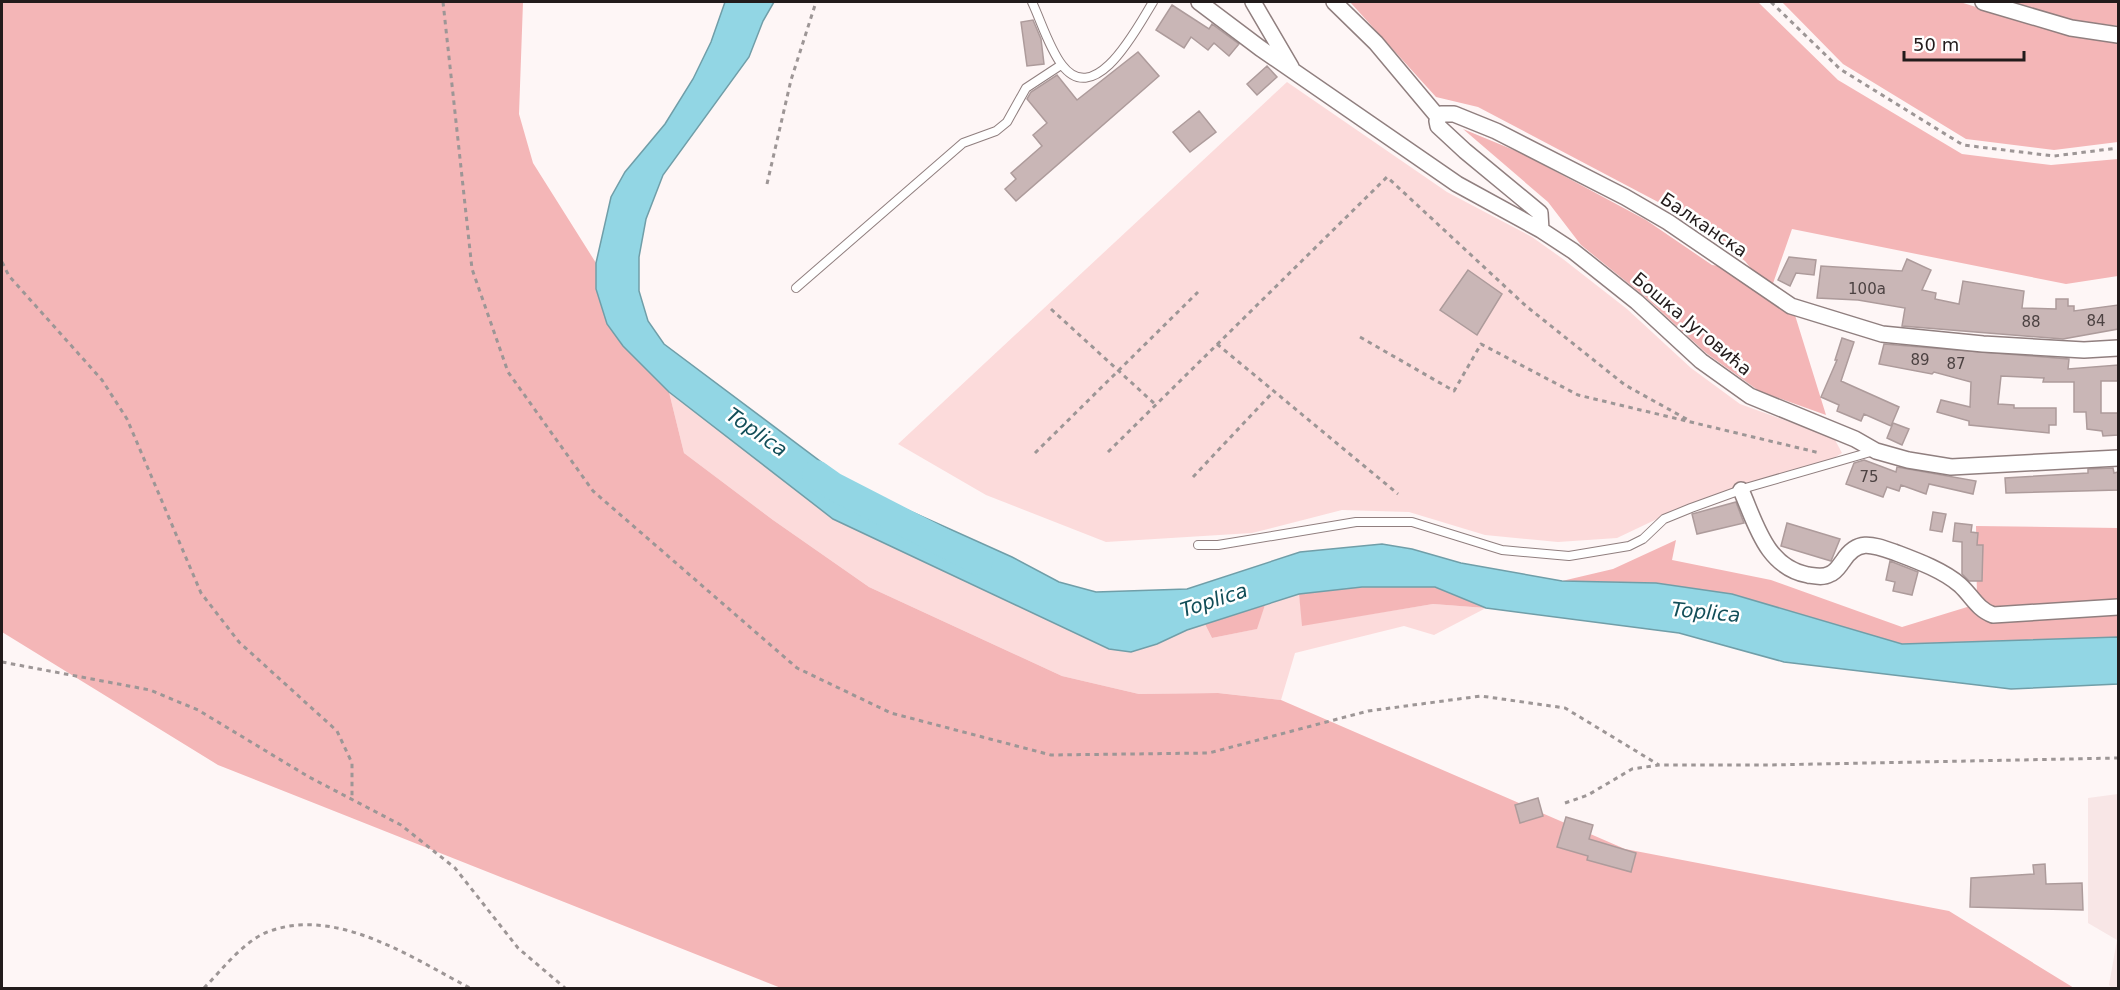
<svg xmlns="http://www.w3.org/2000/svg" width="2120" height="990" font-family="'DejaVu Sans',sans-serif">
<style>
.built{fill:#f8e6e6}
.green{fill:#fcdbdb}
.forest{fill:#f4b6b7}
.water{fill:#92d6e4;stroke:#709ea8;stroke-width:1.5;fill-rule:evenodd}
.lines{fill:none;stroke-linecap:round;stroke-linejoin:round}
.river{stroke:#92d6e4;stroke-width:28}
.building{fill:#c9b6b6;stroke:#ad9b9b;stroke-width:1.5}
.lane-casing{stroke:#907f7f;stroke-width:10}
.street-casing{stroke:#907f7f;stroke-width:18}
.path{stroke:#9d9696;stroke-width:3;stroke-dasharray:4.5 4.5;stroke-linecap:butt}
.lane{stroke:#fff;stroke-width:8}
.street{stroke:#fff;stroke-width:15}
.labels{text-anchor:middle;stroke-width:5;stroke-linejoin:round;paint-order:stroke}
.number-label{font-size:15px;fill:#4c4242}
.street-label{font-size:18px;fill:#221b1b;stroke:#fff}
.water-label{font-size:20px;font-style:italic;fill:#124e58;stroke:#fff}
</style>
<rect width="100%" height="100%" fill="#fef6f6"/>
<path class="built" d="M2118,794v194h-6l-3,-3 8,-45 -29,-17v-125z"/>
<path class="green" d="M1287,82l160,110 85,45 31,22 64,50 64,59 49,36 94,34 8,15 -16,10 -71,18 -79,29 -59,28 -59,4 -73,-7 -76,-23 -67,-2 -90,23 -146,9 -120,-47 -88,-51z
M669,392l164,127 31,14 323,97 18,-6 7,14 44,-9 9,-24 34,-11 4,31 130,-21 53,4 -52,27 -30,-9 -109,27 -14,47 -63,-7 -79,1 -77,-18 -193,-89 -96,-67 -89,-67z"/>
<path class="forest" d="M2,2h521l-4,112 14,49 63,100v26l27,57 46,46 15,61 89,67 96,67 193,89 77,18 79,-1 63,7 344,149 324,62 125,77h-1293l-563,-223 -216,-133z
M1350,2h408l80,78 124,74 89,11 67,-6v117l-52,8 -274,-55 -22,63 24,20 32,103 -67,-24 -53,-38 -62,-57 -63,-51 -33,-43 -85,-73 58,24 125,67 66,45 21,3 35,22 -23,-29 -68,-49 -199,-105 -42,-10z
M1782,2h178l113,35 45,6v99l-64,8 -88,-11 -123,-75z
M2005,2h113v24l-45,-6z
M1976,526l142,2v109l-216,7 -170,-50 -76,-11 -94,-2 51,-12 63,-29 -4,20 99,20 131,47 75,-23z
M1362,587h73l51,21 -53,-4 -131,22 -3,-32z
M1265,605l-8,24 -45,9 -7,-14z"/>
<path class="water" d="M725,2h49l-11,19 -14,36 -86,118 -17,44 -7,38v34l9,30 16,23 188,141 160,72 47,25 37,10 91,-3 113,-37 82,-8 30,5 49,14 101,18 94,2 76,11 170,50 216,-7v47l-107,5 -227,-27 -105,-29 -193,-25 -51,-21h-73l-63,7 -112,36 -30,14 -26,8 -22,-3 -276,-130 -164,-127 -46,-46 -16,-22 -11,-35v-26l15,-66 14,-25 40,-48 28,-45 18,-37zM849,493l89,38 18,11 -8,2 -60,-19 -41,-26z"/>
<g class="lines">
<path class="river" d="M816,474l17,12 146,75"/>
</g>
<path class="building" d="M1172,5l37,24 3,-5 27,20 -10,12 -15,-13 -6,7 -17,-13 -7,11 -28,-18z
M1033,20l8,19 3,25 -17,2 -6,-44z
M1138,52l21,24 -143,125 -11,-12 11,-10 -5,-6 31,-27 -9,-11 14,-12 -20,-24 4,-7 26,-17 20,25z
M1267,66l10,11 -20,18 -10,-11z
M1199,111l17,21 -26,20 -17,-20z
M1789,257l27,3 -2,15 -18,-2 -6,13 -12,-6z
M1907,259l24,11 -9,20 14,3 -1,6 24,5 4,-23 61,10 -2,17 34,1v-10h12v7h6v5l44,-6v24l-55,10 -161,-13 3,-18 -47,-8 -41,-2 4,-32 81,5z
M1468,270l34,24 -25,41 -37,-25z
M1842,338l12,4 -13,39 58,26 -8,19 -27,-12 -3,7 -24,-10 2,-6 -18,-8 16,-37h-2z
M1884,344l185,15 -1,10 50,-4v16h-17v32h17v22l-15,1 -1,-5 -15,-2 -1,-17h-12v-30h-31l1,-4 -43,-2 -3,28 16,1v3h42v17h-7v8l-80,-8v-4l-32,-9 4,-12 29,7 1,-25 -37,-10 -2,2 -53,-10z
M1893,423l16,6 -7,16 -15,-7z
M1864,460l32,12 1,-5 79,14 -3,13 -44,-10 -3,10 -25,-9 -2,6 -12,-4 -4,10 -37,-13 8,-21z
M2113,468l1,5 4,-1v18l-112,3 -1,-15 83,-5v-4z
M1736,502l8,21 -47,11 -5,-20z
M1933,512l13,2 -4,18 -12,-2z
M1787,523l53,16 -9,22 -50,-15z
M1955,523l17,2 -1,7 7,1 -1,12h6l-1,36h-13l-7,-7v-32l-9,-1z
M1890,561l28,11 -6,23 -19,-4 2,-9 -9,-2z
M1538,798l5,18 -23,7 -5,-18z
M1566,817l27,8 -4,14 47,14 -5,19 -44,-12 1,-4 -31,-9z
M2045,864l1,20 36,-1 1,27 -113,-3 1,-29 63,-4 -1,-9z"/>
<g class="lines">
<g class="lane-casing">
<path id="lane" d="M1032,2c9,19 17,46 30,63 34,45 77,-41 91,-63
M796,288l167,-145 33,-12 11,-9 19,-34 35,-23
M1198,545h20l138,-23h56l90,28 67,6 60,-10 14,-7 21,-20 27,-11 58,-21 125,-36"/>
</g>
<g class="street-casing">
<path id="street" d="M1199,2l61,46 197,136 84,46 32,21 64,51 64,59 49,35 105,43 21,12 32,9 43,7 167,-9
M1253,2l38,65
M1334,2l42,41 62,74
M1983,2l88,26 47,7
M1541,230l-1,-17 -75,-62 -27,-25 -1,-5 4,-7h13l42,17 129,66 43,25 123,84 91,28 101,10 101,6 34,-2
M1741,490c15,34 25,77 67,85 7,1 15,3 22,-1 6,-2 9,-8 13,-13 14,-22 28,-17 51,-9 21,8 49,18 66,33 12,11 17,24 33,30l125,-8"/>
</g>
<path class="path" d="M443,2l29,267 36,103 85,119 204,177 94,45 160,42 158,-2 159,-42 113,-15 84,12 94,57
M1771,2l69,67 123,76 91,11 64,-8
M767,184l24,-104 25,-78
M2,262l7,14 93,104 25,39 74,174 38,49 98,89 15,32v37
M1051,309l105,96
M1360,337l94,54 27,-47 97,51 242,58
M1217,344l181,150
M1108,452l279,-275 139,129 99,79 65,36
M1035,453l163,-161
M1193,477l81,-86
M2,662l148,28 48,20 111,67 92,48 54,43 63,80 47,40
M1565,803l23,-8 44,-26 27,-4h109l350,-7
M204,988c18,-18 37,-44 61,-55 69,-29 147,25 205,55"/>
<use href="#lane" class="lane"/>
<use href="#street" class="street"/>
</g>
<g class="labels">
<g class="number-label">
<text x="1867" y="294">100a</text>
<text x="2096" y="326">84</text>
<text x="2031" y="327">88</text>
<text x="1920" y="365">89</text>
<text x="1956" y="369">87</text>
<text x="1869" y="482">75</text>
</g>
<g class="street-label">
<text transform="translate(1704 225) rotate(34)" y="6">Балканска</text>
<text transform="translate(1692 324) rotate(40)" y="6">Бошка Југовића</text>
</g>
<g class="water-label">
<text transform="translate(757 432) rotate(35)" y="7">Toplica</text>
<text transform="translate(1214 600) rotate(-18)" y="7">Toplica</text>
<text transform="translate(1706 612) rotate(5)" y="7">Toplica</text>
</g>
</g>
<rect width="2120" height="990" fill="none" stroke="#221b1b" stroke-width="6"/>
<path d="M1904 51v9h120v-9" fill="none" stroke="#221b1b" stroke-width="3"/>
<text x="1913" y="51" font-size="18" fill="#221b1b" stroke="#ffffff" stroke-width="4.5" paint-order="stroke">50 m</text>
</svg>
